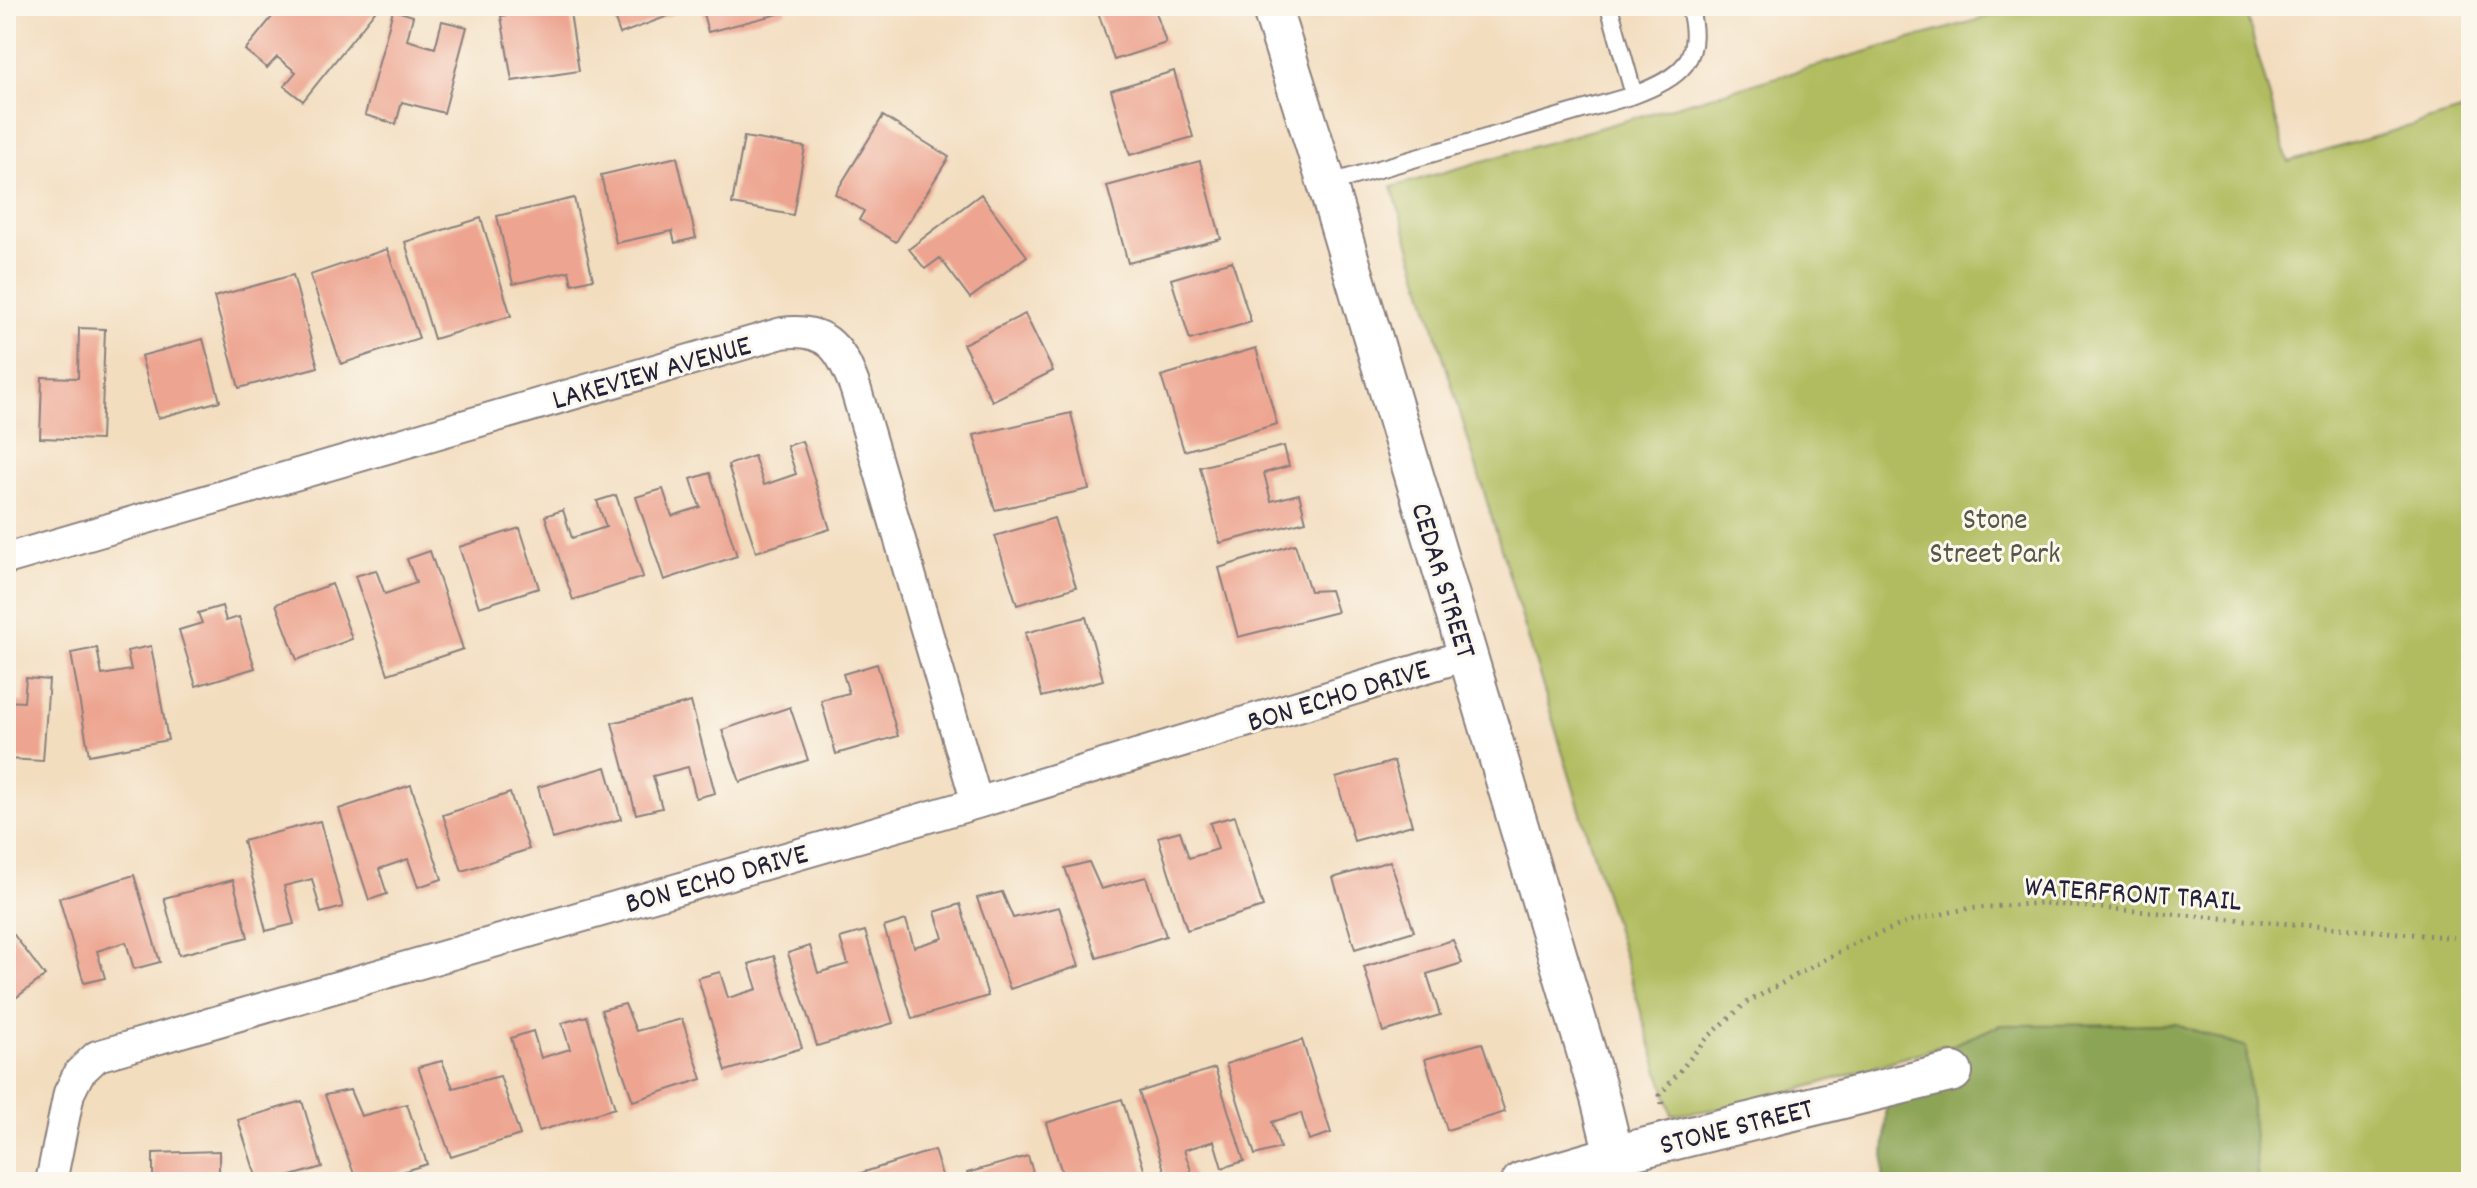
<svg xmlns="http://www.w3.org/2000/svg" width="2477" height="1188" font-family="Dekko,sans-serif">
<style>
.green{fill:#b0bc5e;stroke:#696f4c;stroke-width:2}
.forest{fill:#8ca455;stroke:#576348;stroke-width:2}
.building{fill:#eda490}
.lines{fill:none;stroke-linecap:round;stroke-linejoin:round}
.service-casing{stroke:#8a807d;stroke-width:20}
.minor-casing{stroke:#8a807d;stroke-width:34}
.tertiary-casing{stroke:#8a807d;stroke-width:42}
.path{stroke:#8a807d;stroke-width:5;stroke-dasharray:2 6;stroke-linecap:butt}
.service{stroke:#fff;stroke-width:16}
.minor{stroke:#fff;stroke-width:30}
.tertiary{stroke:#fff;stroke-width:38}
.labels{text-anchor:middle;stroke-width:6;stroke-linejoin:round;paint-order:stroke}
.street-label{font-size:30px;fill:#22223b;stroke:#fbf7ec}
.park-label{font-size:30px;fill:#545847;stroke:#fbf7ec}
</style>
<rect width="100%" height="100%" fill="#fbf7ec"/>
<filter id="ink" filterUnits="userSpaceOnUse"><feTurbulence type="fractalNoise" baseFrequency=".0125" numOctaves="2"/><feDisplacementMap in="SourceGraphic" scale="16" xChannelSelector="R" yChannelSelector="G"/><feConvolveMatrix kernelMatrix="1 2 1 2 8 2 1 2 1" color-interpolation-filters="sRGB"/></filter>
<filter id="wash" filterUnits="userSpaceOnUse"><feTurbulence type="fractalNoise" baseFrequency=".006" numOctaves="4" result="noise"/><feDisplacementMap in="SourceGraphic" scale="32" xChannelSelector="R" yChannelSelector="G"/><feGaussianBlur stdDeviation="1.8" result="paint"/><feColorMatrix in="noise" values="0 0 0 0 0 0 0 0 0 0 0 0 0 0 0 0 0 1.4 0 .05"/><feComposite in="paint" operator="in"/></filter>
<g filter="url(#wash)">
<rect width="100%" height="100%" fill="#f3ddbf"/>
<path class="green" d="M2026,6h218l44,156 183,-54v1074h-482l-44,-137c-89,26 -180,61 -273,70l-280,-928z"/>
<path class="forest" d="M2176,1024l70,24 12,134h-375l5,-110 112,-47z"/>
<g id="blocks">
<path class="building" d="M281,6h87l7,5 -72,90 -19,-15 12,-14 -19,-15 -10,11 -22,-18z
M569,6l10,65 -67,10 -11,-65z
M610,6h66l3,6 -59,22z
M701,6h84l1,6 -78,20z
M1096,6h58l12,37 -52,17z
M393,10l20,6 -6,24 28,8 7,-27 25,6 -23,86 -42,-11 -6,22 -31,-9z
M1174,71l19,66 -63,18 -19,-65z
M883,116l66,41 -53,85 -37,-22 5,-9 -29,-17z
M744,137l61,10 -12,68 -61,-11z
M677,157l19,81 -21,5 -3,-12 -56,12 -15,-68z
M1200,161l21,78 -93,24 -21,-77z
M981,194l46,62 -57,42 -30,-40 -15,11 -16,-20z
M574,198l19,81 -21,5 -3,-13 -56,13 -16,-68z
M481,218l30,98 -77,23 -29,-97z
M387,249l32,89 -78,26 -31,-89z
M1232,261l19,61 -61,18 -19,-61z
M293,275l25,92 -79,21 -25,-91z
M1025,314l28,57 -61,30 -29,-57z
M79,328l26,1 -4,111 -61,-2 2,-61 36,1z
M203,339l17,62 -62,17 -17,-62z
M1256,348l21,76 -93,27 -23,-75z
M1071,413l18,76 -94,21 -21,-75z
M802,441l28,88 -74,23 -28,-87 26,-9 10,29 32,-11 -9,-28z
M1284,446l5,20 -25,7 7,28 28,-7 7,27 -86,22 -20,-76z
M710,473l27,83 -73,24 -28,-83 27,-8 9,27 28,-9 -9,-28z
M616,495l27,82 -70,23 -28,-84 18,-6 9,28 34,-11 -9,-26z
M1054,518l22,69 -59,18 -22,-69z
M520,528l19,60 -60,19 -20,-60z
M1295,544l15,47 20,-1 7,22 -99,25 -19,-69z
M430,551l33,98 -75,25 -33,-98 21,-6 9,24 31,-11 -9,-24z
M332,584l20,55 -55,21 -21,-56z
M222,606l4,15 13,-4 16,51 -59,18 -17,-56 23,-7 -4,-10z
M1086,617l17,63 -61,17 -17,-64z
M151,646l17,94 -79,15 -18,-102 26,-5 5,27 29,-5 -4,-19z
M877,664l21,72 -62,18 -15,-54 28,-7 -6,-19z
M26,678l23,2 -6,81 -37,-2v-58l18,1z
M691,702l24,91 -19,5 -8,-31 -35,9 9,32 -26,6 -24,-91z
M790,707l18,53 -68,22 -18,-52z
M1394,761l18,64 -58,16 -18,-63z
M606,767l15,52 -69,20 -14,-52z
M411,785l31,94 -24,8 -10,-28 -29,10 8,25 -18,6 -30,-91z
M510,793l19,56 -67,22 -19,-56z
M1235,816l28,91 -76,23 -29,-93 22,-6 9,27 29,-9 -8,-26z
M320,821l23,86 -22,6 -9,-34 -28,7 10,38 -28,7 -23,-90z
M1390,861l24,70 -59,18 -22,-71z
M1089,862l12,27 45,-12 20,59 -69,22 -32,-90z
M134,875l26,87 -26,7 -8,-27 -29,9 8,27 -21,5 -25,-85z
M233,880l15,57 -69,18 -15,-57z
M1002,892l11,26 46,-11 20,59 -69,23 -33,-91z
M960,904l28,92 -76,23 -28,-92 22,-7 8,27 29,-9 -8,-26z
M8,927l37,49 -39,29v-76z
M865,931l28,92 -76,23 -29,-93 22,-7 8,27 30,-9 -8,-26z
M1453,940l9,23 -35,11 13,41 -57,17 -19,-65z
M774,956l28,92 -76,23 -28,-93 22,-6 8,26 29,-9 -8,-25z
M625,1004l11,27 46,-12 20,60 -69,22 -32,-91z
M587,1016l28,92 -76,23 -28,-93 22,-7 8,27 29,-9 -8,-26z
M1302,1040l29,93 -22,7 -8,-27 -29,9 8,26 -25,7 -29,-91z
M1482,1043l23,69 -58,18 -22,-71z
M442,1061l11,27 47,-12 20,59 -69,22 -33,-90z
M1215,1068l29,93 -22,7 -8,-27 -30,9 9,26 -25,6 -29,-90z
M350,1090l11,26 46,-12 20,60 -58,18h-12l-32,-87z
M1122,1099l26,83h-24l-3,-10 -29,10h-27l-19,-59z
M302,1101l20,66 -51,15h-13l-20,-62z
M934,1150l10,32h-83l-3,-8z
M219,1151v31h-66v-29z
M1028,1156l8,26h-66l-3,-9z"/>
</g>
</g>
<g filter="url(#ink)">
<use href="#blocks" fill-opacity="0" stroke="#8a807d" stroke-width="2"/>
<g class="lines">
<g class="service-casing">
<path id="service" d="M1609,6l25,89
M1327,184l307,-89c47,-18 71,-35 55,-89"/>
</g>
<g class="minor-casing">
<path id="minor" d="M6,559l776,-226c46,-6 60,17 74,57l121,413
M51,1182l18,-89 10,-20 18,-17 880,-253 490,-148"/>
</g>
<g class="tertiary-casing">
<path id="tertiary" d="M1271,6l56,178 273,914 14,57
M1521,1182l93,-27 339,-83"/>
</g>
<path class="path" d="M1662,1104l-2,-9 47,-57 39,-35 109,-60 56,-22 54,-12 76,-6 430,36"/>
<use href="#service" class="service"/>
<use href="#minor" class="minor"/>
<use href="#tertiary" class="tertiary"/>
</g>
</g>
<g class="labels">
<g class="street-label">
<text transform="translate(651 371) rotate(-16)" y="10">LAKEVIEW AVENUE</text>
<text transform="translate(1445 580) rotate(73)" y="10">CEDAR STREET</text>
<text transform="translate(1338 694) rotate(-17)" y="10">BON ECHO DRIVE</text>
<text transform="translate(716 877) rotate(-16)" y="10">BON ECHO DRIVE</text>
<text transform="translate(2133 892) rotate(4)" y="10">WATERFRONT TRAIL</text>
<text transform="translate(1736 1125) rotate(-14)" y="10">STONE STREET</text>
</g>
<g class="park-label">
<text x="1995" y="528">Stone<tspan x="1995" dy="34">Street Park</tspan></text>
</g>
</g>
<rect width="2477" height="1188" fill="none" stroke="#fbf7ec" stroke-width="32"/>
</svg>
